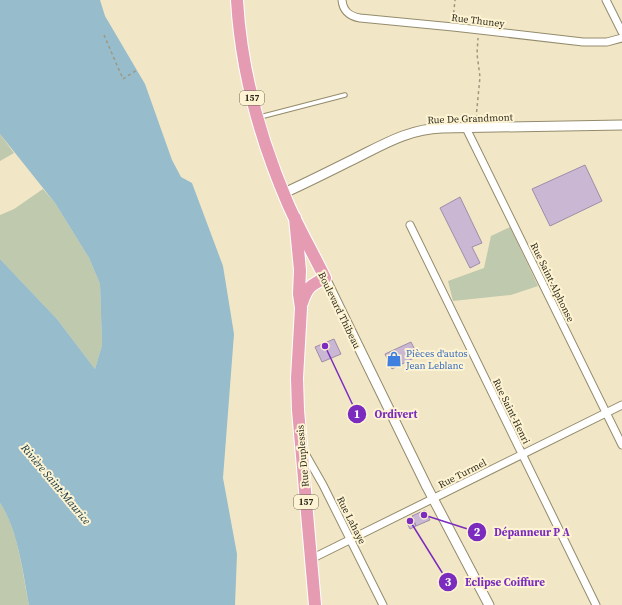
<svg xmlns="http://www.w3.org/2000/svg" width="622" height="605" font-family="'Source Serif 4',serif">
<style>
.green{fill:#bfc9ad}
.water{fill:#97bccc}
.building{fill:#cab7d4;stroke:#9f8ca8}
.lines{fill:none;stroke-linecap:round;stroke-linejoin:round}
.service-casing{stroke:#948b6c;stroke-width:5.5}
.minor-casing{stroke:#948b6c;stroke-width:9}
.tertiary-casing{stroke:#948b6c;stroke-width:11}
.primary-casing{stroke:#fff;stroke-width:14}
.path{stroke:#9f987f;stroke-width:1.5;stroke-dasharray:3 3;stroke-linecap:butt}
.service{stroke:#fff;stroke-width:3.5}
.minor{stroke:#fff;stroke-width:7}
.tertiary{stroke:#fff;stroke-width:9}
.primary{stroke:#e59cb3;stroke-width:12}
.labels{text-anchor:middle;stroke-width:4;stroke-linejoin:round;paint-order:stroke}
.shield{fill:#fef4d3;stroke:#6c6754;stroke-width:1}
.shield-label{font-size:9px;font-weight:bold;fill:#2e2b1e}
.street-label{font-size:10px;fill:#2e2b1e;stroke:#fef4d3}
.shop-label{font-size:10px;fill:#366cbe;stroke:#fef4d3;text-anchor:start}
.water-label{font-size:11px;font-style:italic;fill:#0d303d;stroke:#fef4d3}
.leader{fill:none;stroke:#7b2cbf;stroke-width:1.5}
.callout-dot{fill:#7b2cbf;stroke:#fef4d3;stroke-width:1.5}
.mark-label{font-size:12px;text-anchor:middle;font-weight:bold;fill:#fff}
.callout-label{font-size:11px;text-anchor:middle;font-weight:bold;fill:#7b2cbf;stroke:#fef4d3;stroke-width:4;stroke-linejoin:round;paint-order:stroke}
</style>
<rect width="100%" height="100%" fill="#f1e7c6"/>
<path class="green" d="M0,134l14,19 -14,8z
M43,189l12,14 34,55 11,26 2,61 -7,24 -38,-50 -57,-60v-44l14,-6z
M510,227l28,59 -27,9 -58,6 -5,-20 36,-13 7,-32z
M0,503c19,29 22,69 29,102h-29z"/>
<path class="water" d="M0,0h100l5,16 40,68 27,76 9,17 11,6 31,83 11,68 -11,144 14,76 -2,51h-206c-6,-32 -11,-75 -29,-102v-244l57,60 38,50 7,-24 -2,-61 -11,-26 -34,-55 -55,-69z"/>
<path class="building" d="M585,165l17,36 -52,25 -18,-37z
M460,197l22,46 -10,4 8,16 -10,5 -30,-60z
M334,339l7,15 -19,8 -7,-15z
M411,342l7,14 -26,13 -7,-15z
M425,510l5,10 -14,6 -4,-10z
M413,518l3,8 -6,3 -4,-8z"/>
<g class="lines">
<g class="service-casing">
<path id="service" d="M260,117l85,-22"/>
</g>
<g class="minor-casing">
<path id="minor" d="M342,0c1,11 7,16 18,18l93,9 130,15h24l15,-4
M606,0l16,32
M466,128l156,317
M410,225l186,380
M303,450l20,35 60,120
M311,559l311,-154"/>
</g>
<g class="tertiary-casing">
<path id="tertiary" d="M284,193c22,-10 44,-21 66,-32 31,-15 57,-32 92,-33l180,-3
M325,278l102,209 62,118"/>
</g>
<g class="primary-casing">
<path id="primary" d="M237,0c4,71 23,139 51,204 11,25 25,49 37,74 -14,7 -18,9 -23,25
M295,218l5,52 -1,24 2,14 -4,70 1,32 17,195"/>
</g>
<path class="path" d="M453,19l2,-19
M104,35l19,44 14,-9
M476,118l4,-41 -3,-23 1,-16"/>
<use href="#service" class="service"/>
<use href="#minor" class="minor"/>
<use href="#tertiary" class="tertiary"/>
<use href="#primary" class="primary"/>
</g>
<defs>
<g id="shop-bare" transform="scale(1.2)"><path d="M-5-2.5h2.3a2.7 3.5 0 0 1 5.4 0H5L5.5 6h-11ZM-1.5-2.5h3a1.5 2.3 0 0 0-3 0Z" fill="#3f7fe0" stroke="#fef4d3" stroke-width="2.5" paint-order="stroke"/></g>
</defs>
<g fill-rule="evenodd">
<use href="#shop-bare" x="394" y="359"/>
</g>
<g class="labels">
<g class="shield">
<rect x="240" y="91" width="24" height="14" rx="3"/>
<rect x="294" y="495" width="24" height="14" rx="3"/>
</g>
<g class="shield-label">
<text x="252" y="101">157</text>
<text x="306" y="505">157</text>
</g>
<g class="street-label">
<text transform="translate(478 20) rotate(7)" y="4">Rue Thuney</text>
<text transform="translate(470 118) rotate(-2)" y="4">Rue De Grandmont</text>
<text transform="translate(553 282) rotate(64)" y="4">Rue Saint-Alphonse</text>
<text transform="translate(340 310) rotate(64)" y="4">Boulevard Thibeau</text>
<text transform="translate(512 411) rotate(64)" y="4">Rue Saint-Henri</text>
<text transform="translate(302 456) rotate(-95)" y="4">Rue Duplessis</text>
<text transform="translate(462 473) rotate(-27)" y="4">Rue Turmel</text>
<text transform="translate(352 520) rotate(63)" y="4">Rue Lahaye</text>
</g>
<g class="shop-label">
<text x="406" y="357">Pièces d'autos<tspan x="406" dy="12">Jean Leblanc</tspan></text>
</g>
<g class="water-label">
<text transform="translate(56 484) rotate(50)" y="4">Rivière Saint-Maurice</text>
</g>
</g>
<path class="leader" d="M325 346L357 414M424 515L477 532M410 521L448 582"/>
<g class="callout-dot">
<circle cx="325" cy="346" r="4"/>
<circle cx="424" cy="515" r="4"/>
<circle cx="410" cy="521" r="4"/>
<circle cx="357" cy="414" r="10"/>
<circle cx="477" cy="532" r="10"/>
<circle cx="448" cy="582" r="10"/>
</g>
<g class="mark-label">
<text x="357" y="418">1</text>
<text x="477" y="536">2</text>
<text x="448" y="586">3</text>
</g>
<g class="callout-label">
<text x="396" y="418">Ordivert</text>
<text x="532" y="536">Dépanneur P A</text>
<text x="505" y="586">Eclipse Coiffure</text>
</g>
</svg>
